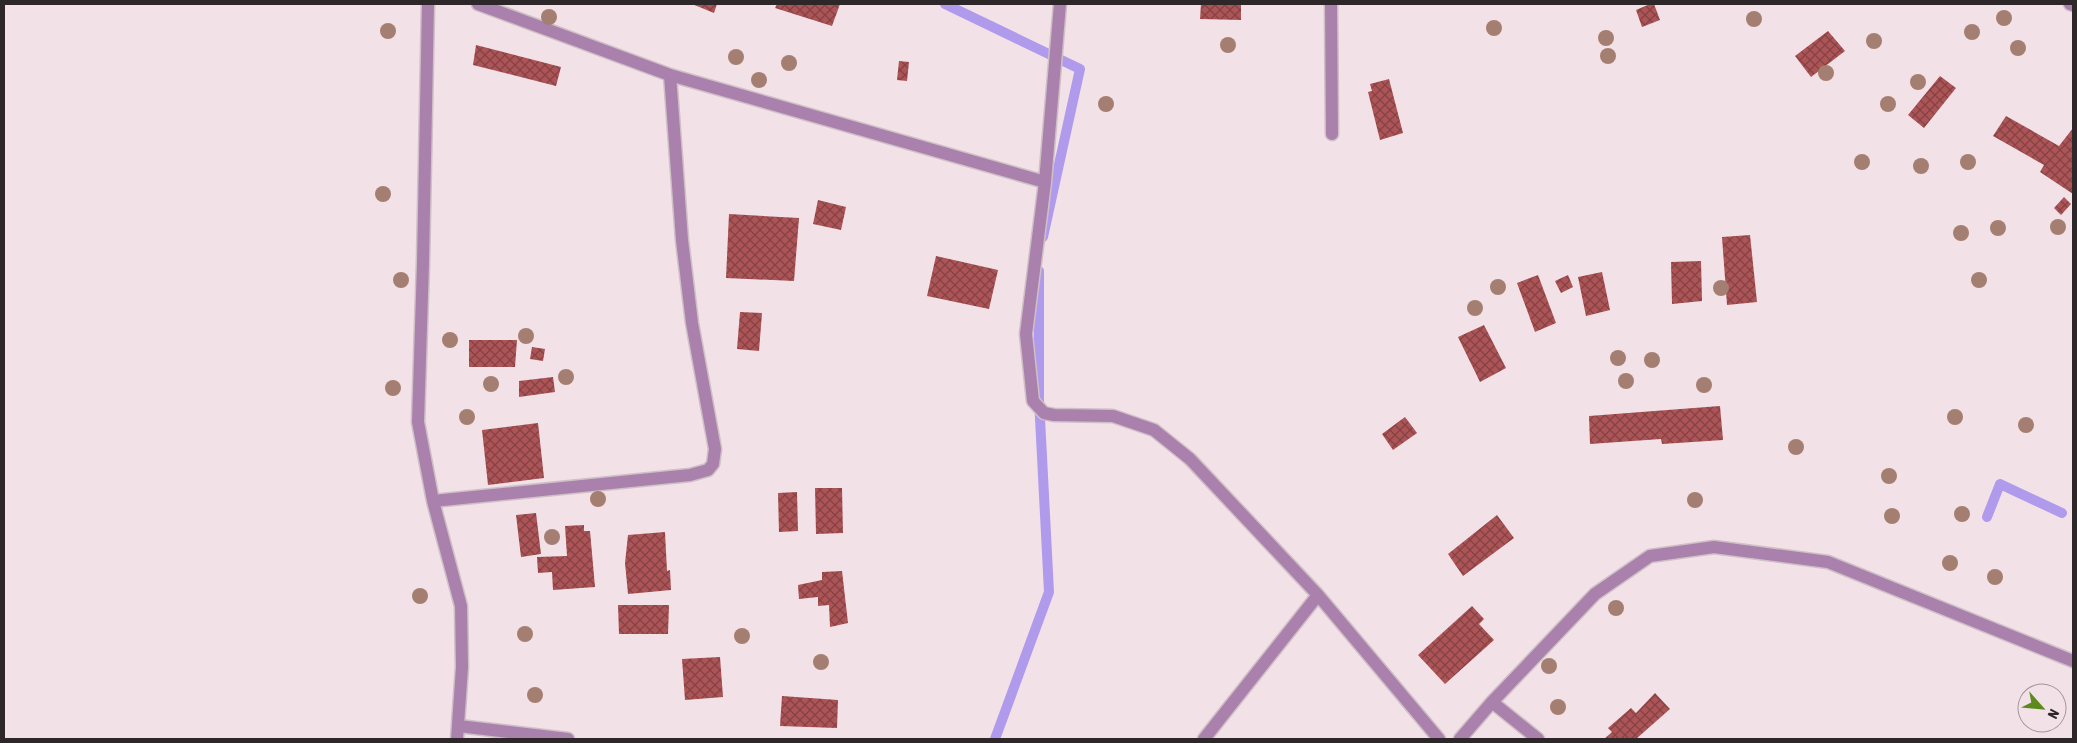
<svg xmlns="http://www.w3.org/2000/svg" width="2077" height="743" font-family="'Asap Condensed',sans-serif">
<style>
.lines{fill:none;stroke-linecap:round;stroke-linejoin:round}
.stream{stroke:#b09aec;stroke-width:10}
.building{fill:url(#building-cross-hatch)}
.minor-casing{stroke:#cfc0c6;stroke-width:15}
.minor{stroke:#aa81ad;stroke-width:12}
.tree{fill:#a47f71}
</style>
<defs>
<pattern id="building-cross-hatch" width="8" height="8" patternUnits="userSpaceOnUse" patternTransform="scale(1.25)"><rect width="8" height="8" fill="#ad5457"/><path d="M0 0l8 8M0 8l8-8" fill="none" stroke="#854244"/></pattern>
</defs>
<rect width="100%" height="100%" fill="#f3e1e8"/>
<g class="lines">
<path class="stream" d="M945,4l135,65 -37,168
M1987,517l13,-33 62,29
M995,739l54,-147 -10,-193v-128"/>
</g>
<path class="building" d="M692,4h25l-3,9z
M777,4h63l-8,22 -57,-18z
M1201,4h40v16l-41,-1z
M1650,4h4l6,16 -18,7 -6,-17z
M1828,31l17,20 -34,26 -16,-21z
M476,45l85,22 -5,19 -83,-21z
M899,61l10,1 -2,19 -10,-1z
M1940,76l16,12 -32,40 -16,-13z
M1389,79l14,54 -23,7 -12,-48 4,-1 -2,-7z
M2006,116l53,30 14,-18v66l-33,-22 4,-7 -51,-29z
M2064,197l7,7 -10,11 -7,-7z
M818,200l28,7 -5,23 -28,-6z
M729,214l70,4 -5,63 -68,-3z
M1750,235l7,67 -30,3 -5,-68z
M936,256l62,14 -9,39 -62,-13z
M1701,261l1,40 -30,3 -1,-42z
M1602,272l8,38 -24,6 -8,-39z
M1538,275l18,48 -21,9 -18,-49z
M1568,275l5,12 -12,6 -6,-12z
M740,312l22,1 -3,38 -22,-2z
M1484,325l22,43 -26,14 -22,-45z
M469,340h48l-2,27h-46z
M532,347l13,2 -2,12 -13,-2z
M553,377l2,15 -36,5v-16z
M1720,406l3,34 -61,4 -1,-5 -71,5 -1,-28z
M1405,417l12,16 -24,17 -11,-16z
M538,423l6,55 -56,7 -6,-55z
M815,488h27l1,45 -27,1z
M797,492l1,39 -19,1 -1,-39z
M536,513l5,41 -20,3 -5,-42z
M1497,515l17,23 -51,38 -15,-22z
M584,525v6h6l5,56 -42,3 -1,-18 -14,1 -1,-16 30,-1 -2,-30z
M665,532l2,39 3,-1 1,20 -43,4 -3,-31 3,-28z
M842,571l6,52 -18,4 -1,-22 -11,1v-9l-19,2 -1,-14 24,-5v-8z
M618,605h51l-1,29h-49z
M1472,606l12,13 -5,5 15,16 -49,44 -27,-29z
M720,657l3,40 -38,3 -3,-41z
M1655,693l15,16 -34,30h-32l8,-7 -4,-4 23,-20 5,5z
M782,696l56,4 -1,28 -57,-2z"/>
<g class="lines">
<g class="minor-casing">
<path id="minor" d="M428,4l-5,259 -5,159 15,79 28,105 1,61 -5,72
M478,4l192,71 375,107
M1060,4l-15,178 -19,152 7,67 11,12 10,2 59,1 41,14 36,29 128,136 121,144
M1331,4l1,130
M2070,4l3,1
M433,501l257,-26 18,-5 5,-6 2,-15 -23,-126 -10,-83 -12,-165
M1492,702l46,37
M459,726l109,13
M1204,739l114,-144
M1460,739l32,-37 103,-108 55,-38 64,-9 114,15 245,99"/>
</g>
<use href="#minor" class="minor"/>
</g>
<g class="tree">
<circle cx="549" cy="17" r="8"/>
<circle cx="2004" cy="18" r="8"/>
<circle cx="1754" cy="19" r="8"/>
<circle cx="1494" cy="28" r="8"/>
<circle cx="388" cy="31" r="8"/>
<circle cx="1972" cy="32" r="8"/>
<circle cx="1606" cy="38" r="8"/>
<circle cx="1874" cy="41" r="8"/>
<circle cx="1228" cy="45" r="8"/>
<circle cx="2018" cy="48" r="8"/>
<circle cx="1608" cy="56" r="8"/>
<circle cx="736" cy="57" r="8"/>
<circle cx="789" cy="63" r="8"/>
<circle cx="1826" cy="73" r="8"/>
<circle cx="759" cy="80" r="8"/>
<circle cx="1918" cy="82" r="8"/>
<circle cx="1106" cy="104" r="8"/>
<circle cx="1888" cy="104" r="8"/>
<circle cx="1862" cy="162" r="8"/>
<circle cx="1968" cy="162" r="8"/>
<circle cx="1921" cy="166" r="8"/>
<circle cx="383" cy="194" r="8"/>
<circle cx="2058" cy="227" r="8"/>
<circle cx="1998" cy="228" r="8"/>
<circle cx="1961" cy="233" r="8"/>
<circle cx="401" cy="280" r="8"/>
<circle cx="1979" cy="280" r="8"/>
<circle cx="1498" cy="287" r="8"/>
<circle cx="1721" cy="288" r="8"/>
<circle cx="1475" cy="308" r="8"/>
<circle cx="526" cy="336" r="8"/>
<circle cx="450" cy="340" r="8"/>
<circle cx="1618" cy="358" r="8"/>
<circle cx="1652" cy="360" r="8"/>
<circle cx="566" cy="377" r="8"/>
<circle cx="1626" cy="381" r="8"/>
<circle cx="491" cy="384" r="8"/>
<circle cx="1704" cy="385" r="8"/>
<circle cx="393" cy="388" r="8"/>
<circle cx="467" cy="417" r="8"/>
<circle cx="1955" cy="417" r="8"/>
<circle cx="2026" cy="425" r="8"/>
<circle cx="1796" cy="447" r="8"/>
<circle cx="1889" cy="476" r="8"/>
<circle cx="598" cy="499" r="8"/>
<circle cx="1695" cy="500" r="8"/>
<circle cx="1962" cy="514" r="8"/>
<circle cx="1892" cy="516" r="8"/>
<circle cx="552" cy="537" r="8"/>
<circle cx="1950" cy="563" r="8"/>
<circle cx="1995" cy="577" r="8"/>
<circle cx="420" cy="596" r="8"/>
<circle cx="1616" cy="608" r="8"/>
<circle cx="525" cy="634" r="8"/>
<circle cx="742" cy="636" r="8"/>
<circle cx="821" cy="662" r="8"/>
<circle cx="1549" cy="666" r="8"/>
<circle cx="535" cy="695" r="8"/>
<circle cx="1558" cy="707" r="8"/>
</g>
<rect width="2077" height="743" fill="none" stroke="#2d2729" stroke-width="10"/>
<g transform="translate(2042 708) rotate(117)"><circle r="24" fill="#f3e1e8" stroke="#a4979c"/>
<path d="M0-4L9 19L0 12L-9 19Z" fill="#5c8a1c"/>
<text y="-8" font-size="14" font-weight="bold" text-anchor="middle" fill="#2d2729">N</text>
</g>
</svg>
